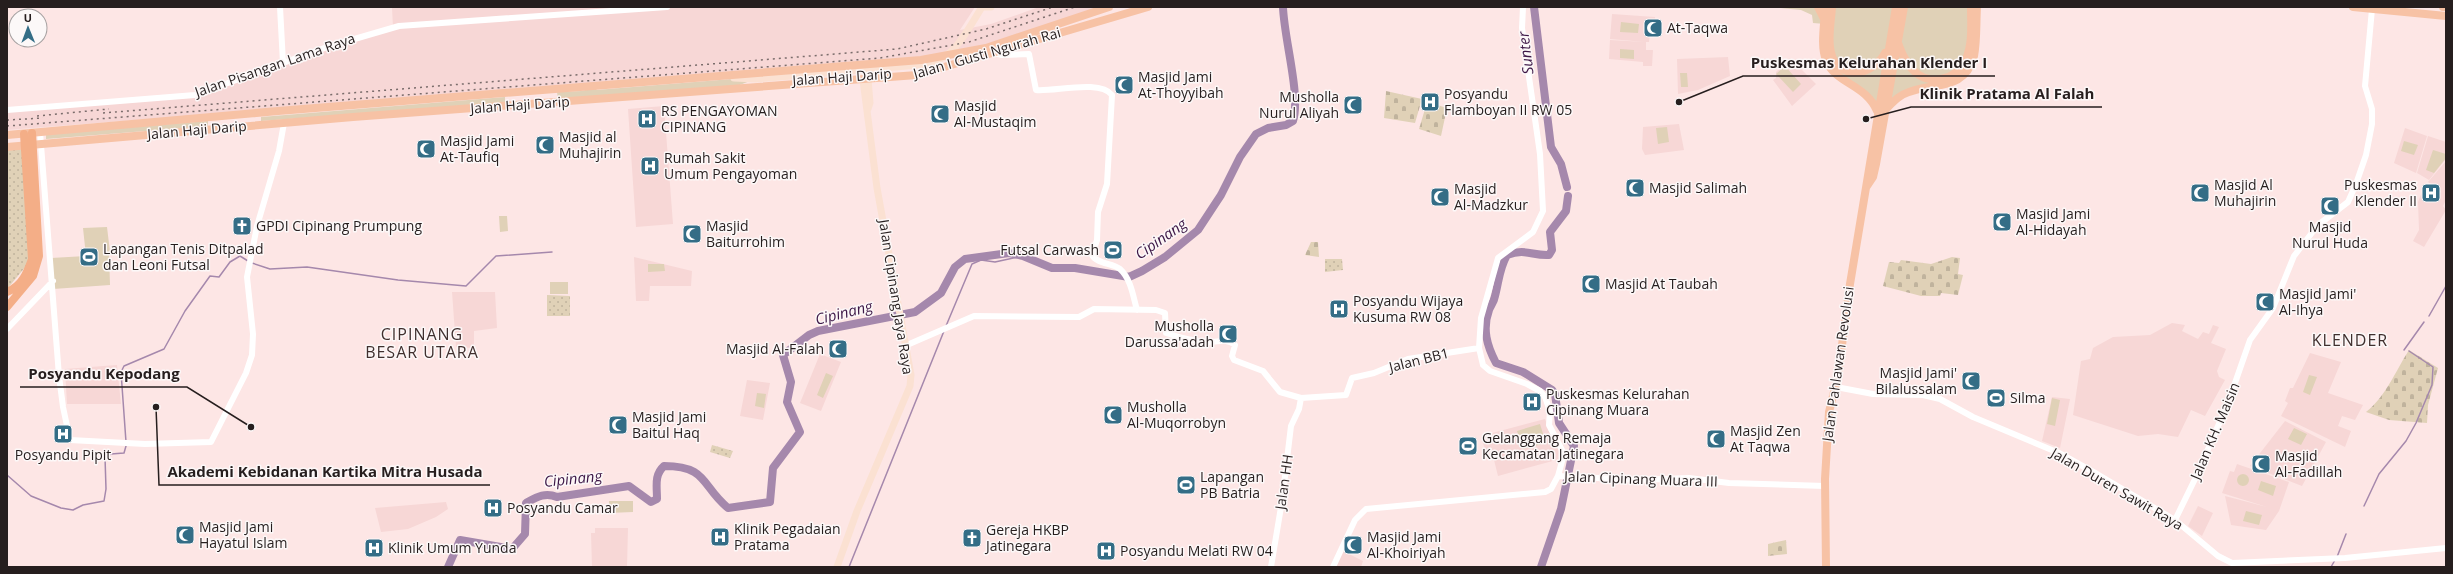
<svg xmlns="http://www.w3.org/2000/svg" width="2453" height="574" font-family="'Open Sans',sans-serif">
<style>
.built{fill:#f7d7d6}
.grass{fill:#e0d1b7}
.cemetery{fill:url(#cemetery-stones)}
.park{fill:url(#park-dots)}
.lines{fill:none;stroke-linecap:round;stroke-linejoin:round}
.stream{stroke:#a588ac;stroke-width:1.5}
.river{stroke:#a588ac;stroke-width:8}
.tertiary{stroke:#fff;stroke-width:6}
.secondary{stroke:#fbe1d2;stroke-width:7}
.primary{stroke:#f7c2a5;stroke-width:8}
.trunk{stroke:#f4ae87;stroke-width:8}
.rail{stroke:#7a6c6b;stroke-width:1.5;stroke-dasharray:2 4;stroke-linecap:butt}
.labels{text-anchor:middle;stroke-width:3;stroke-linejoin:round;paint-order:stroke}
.poi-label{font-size:14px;fill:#261e1e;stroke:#fcf8f8;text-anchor:start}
.street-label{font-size:14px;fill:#261e1e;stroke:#fcf8f8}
.water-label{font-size:15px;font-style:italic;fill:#3d1746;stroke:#fcf8f8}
.quarter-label{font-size:16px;letter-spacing:1px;fill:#402f2e;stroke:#fcf8f8}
.leader{fill:none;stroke:#261e1e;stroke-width:1.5}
.callout-dot{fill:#261e1e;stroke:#fcf8f8;stroke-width:1.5}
.callout-label{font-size:15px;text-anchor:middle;font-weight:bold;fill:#261e1e;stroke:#fcf8f8;stroke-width:3;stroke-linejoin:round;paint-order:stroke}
</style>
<defs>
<pattern id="cemetery-stones" width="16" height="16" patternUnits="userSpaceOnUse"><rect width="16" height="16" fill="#e0d1b7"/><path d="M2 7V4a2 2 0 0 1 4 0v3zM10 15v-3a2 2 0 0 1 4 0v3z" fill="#c0b39d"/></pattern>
<pattern id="park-dots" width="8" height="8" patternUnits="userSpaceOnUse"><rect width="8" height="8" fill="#e0d1b7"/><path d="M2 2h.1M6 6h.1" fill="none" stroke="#c0b39d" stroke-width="1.8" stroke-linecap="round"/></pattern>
</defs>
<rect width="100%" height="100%" fill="#fde6e5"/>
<path class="built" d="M392,7h583l-15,23 31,-6 48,-17h70l-145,46 -173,16 -784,61v-19l188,-15 198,-68z
M1612,14l43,3 1,16h-6l-1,9h-3v8h7l-1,16h-9v-4l-34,-3 1,-19 35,2 -35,-3z
M1728,57l2,19 -32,14 -20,4 -1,-35z
M1790,58l26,26 -24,22 -19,-26 3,-2v-6z
M664,106l9,118 -37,3 -8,-118z
M1679,124l5,26 -39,5 -3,-6 1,-22z
M2405,128l22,8 -11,37 -22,-10z
M2428,136l18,6v17l-17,21 -12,-7z
M2446,161v39l-3,6 3,4 -22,37 -11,-6 6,-11 -1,-28 4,-10 14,9 5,-10 -13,-9z
M634,257l58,14 -1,15h-41l-1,15h-13z
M452,292h43l2,36 -23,3v17l-18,-1z
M2172,323l13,2 -3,6 16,8 5,-7 6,2 4,-9 6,2 -8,16 15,6 -9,22 2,6 6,3 -20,36 -14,-6 -13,27 -20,-3 -20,2 -65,-21 8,-54 9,-2 3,-11 20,-11 37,-2z
M2310,353l31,9 -13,31 35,12 -8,15 -13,-4 -4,10 13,5 -6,16 -64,-31 7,-13 -3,-2 5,-13h3z
M820,354l21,8 -20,49 -21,-8z
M117,365l4,39h-54l-2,-35z
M747,380l23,3 -7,37 -23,-4z
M2052,397l18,2 -10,49 -18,-7z
M1545,419l6,17 10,15 -1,8 -62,17 -7,-28 -6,2 -4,-14z
M2285,421l41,21 -24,44 -52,-20z
M2237,464l52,18 -10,29 -13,19 -35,-5 -6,-29 42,11 -45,-14 8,-22 4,1z
M446,502l2,7 -12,8 -28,12 -27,3 -6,-24z
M2198,506l15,7 -11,23 -14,-10z
M595,528h33l-1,39h-35l-1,-34h4z
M1343,551l20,10 -2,6h-26z"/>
<path class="grass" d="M1770,7h126l-19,105 -3,-8 -37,-29 -12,-51 -12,-1 -1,-8 -11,-5z
M1904,7h73l-8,60 -57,24 -27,20z
M1621,22l18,2 -1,9 -18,-1z
M1620,49l14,1v9l-14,-1z
M1785,66l16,18 -8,8 -17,-18z
M1680,73h7l1,14h-7z
M732,79l18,2 -13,5 -179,13 -1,-7 25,-1 19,-6 -5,5z
M505,97v6l-244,18v-4z
M208,121v5l-162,13v-5z
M1667,127l2,15 -11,2 -2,-16z
M2404,141l14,4 -4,10 -13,-4z
M2433,150l13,4v4l-12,15 -8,-3z
M499,216h8l1,15 -8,1z
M107,227l3,25 -1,1 1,32 -57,4 -2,-31 35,-2 -3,-28z
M648,264h16l1,7 -17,1z
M550,282h18v12h-18z
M826,373l7,3 -10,22 -6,-3z
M2309,375l8,2 -7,18 -7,-3z
M757,393l9,1 -2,14 -9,-2z
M2052,398l8,2 -5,26 -8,-2z
M1540,424l6,19 -23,6 -6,-18z
M2294,428l13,6 -6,11 -13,-6z
M2237 480a6 6 0 1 1 12 0a6 6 0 1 1-12 0Z
M2261,481l15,5 -3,10 -15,-6z
M633,501v11l-24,1v-12z
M2246,511l16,4 -3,10 -16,-4z"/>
<path class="cemetery" d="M1386,91l36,8 -7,24 -31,-5z
M1431,103l16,5 -6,28 -22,-7 6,-20 4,1z
M1311,242h7l1,15 -14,-2z
M1952,257l8,1 -2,16 5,1 -5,20 -17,-2 -1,3h-19l-38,-10 6,-24 10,1 2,-3 30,4z
M2409,350l29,18 -10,37 -1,18 -38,-3 -23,-8c20,-16 29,-40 43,-62z
M1786,540l1,14 -19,2v-12z"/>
<path class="park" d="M23,148l9,111 -25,30v-139z
M1325,259h17l1,11 -18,2z
M547,295l23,1v20h-23z
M712,445l21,6 -3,7 -20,-6z"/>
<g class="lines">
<path class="stream" d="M252,263l18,6 37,-2 91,13 68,6 30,-30 56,-4
M2429,316l17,-30
M946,326l26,-62 9,-4 14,2 28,-6
M2404,350l20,-28
M126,442l-5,-70 3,-6 40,-17 21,-38 25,-35 9,1 11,-15 10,-6 8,5
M7,475l24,21 30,12 12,2 10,-5 21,-4 2,-12 -1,-32 6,-3 13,-1 2,-7
M2364,506l15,-32 27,-33 10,-18 16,-38 1,-18 -24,-16
M2337,557l9,-23
M849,567l95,-236
M2331,567l4,-7"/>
<path class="river" d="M1534,7l17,140 10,17 6,23
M448,567l12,-27 52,9 13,-15 1,-31c11,-6 19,-11 31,-6l72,-11 22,16 6,-3c0,-13 -3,-24 7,-33 44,0 37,20 64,42l42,-6 3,-34 27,-36 -13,-30 4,-20 -8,-27 26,-20 9,-4 97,-19 26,-19 14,-26 10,-8 44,-6 14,3 29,12h23l54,9 13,-6 23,-14 33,-27 23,-35 19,-38 16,-23 12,-6 18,-3 7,-4c8,-26 -9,-82 -10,-114
M1541,567l20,-58 13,-63 -15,-23 -4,-29 -3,-4 -29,-18 -27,-9c-9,-17 -14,-34 -7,-53 2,-5 5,-8 6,-14 4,-15 4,-27 12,-41 19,-7 25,1 42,0l3,-5 -2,-18 16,-21 2,-15"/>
<path class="tertiary" d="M280,7l3,56
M994,53l8,2 27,-1 7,36c18,2 64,-11 76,5l-5,89 -9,28 -1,28 -5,15c5,9 20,8 28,14 11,10 13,27 17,41
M7,110l188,-15 132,-48 72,-21 268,-19
M40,132l19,244 4,31 7,33 75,4 66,-2 35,-69 6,-18 1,-21 -6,-57 10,-51 22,-75 5,-28
M7,329l46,-48
M907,345l67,-29 105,1 15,-8 62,1 9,3 1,20c12,4 29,8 41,9 11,1 18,-5 28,3l-3,11 2,4 29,11 17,21 21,6
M1836,387l37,7 50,1 17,4 33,18 86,36 38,21 78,46 43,36 14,7 113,-5 101,-10
M1301,398l45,-3 6,-17 22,-5 34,-14 71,-11
M1558,476l80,4 51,-2 40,5 96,3
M2175,520l21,-43 32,-74 22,-63 23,-32 21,-52 24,-31 30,-23 8,-18 10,-29 6,-31v-15l-7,-23 7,-77
M1271,567l11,-66 9,-75 8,-17 2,-11
M1333,567l22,-47 11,-11 179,-17 6,-3 7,-13 6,-22 -15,-29 1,-14 -5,-14 -5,-6 -13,-7 -37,-13 -7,-6 -4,-17 2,-30 17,-60 35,-26 10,-21 -3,-57 -18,-126 1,-21"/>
<path class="secondary" d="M981,7h10
M734,78l22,1 174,-15c26,-8 38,-35 52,-57
M868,109l2,-6 -2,-24
M837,567l20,-56 53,-125 1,-11 -34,-187 -14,-108"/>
<path class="primary" d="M1818,7l6,12
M1825,7c0,16 -5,38 1,53 9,24 40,24 51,51
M1832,7c-1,15 -5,35 0,49 11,27 43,17 53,-3
M2353,7l93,9
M2443,7h3
M1897,40c4,11 8,22 16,30 16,17 44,10 53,-11 7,-16 5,-35 5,-52
M1885,110c8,-8 14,-15 24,-18 26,-10 56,-1 65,-36 3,-16 2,-33 3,-49
M7,135l271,-24 643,-51 65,-12 123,-41
M7,147l346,-30 564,-42 231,-68
M1867,186l6,-9 3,-13 28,-157
M1826,567l-1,-88 4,-67 9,-36 12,-92 46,-277"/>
<path class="trunk" d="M7,292c15,-6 20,-19 25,-33l-8,-125
M7,307l26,-31 6,-20 -7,-123"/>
<path class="rail" d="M103,113l794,-64 89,-20 67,-22
M37,116l72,-7
M7,120l36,-2
M7,126l873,-68 89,-16 106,-35"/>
</g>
<defs>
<g id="mosque-square" transform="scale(1)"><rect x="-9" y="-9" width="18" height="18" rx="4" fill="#346d86" stroke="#fcf8f8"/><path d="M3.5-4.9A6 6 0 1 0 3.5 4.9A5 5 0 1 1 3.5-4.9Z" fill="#fff"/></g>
<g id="hospital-square" transform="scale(1)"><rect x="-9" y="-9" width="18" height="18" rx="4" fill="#346d86" stroke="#fcf8f8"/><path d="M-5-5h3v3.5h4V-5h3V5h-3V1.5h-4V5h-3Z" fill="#fff"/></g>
<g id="church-square" transform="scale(1)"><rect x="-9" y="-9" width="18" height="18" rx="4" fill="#346d86" stroke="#fcf8f8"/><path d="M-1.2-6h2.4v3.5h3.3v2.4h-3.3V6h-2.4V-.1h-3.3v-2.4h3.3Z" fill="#fff"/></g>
<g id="stadium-square" transform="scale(1)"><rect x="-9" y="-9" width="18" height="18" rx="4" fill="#346d86" stroke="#fcf8f8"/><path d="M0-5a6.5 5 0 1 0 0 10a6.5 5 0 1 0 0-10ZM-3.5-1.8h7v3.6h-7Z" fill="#fff"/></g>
</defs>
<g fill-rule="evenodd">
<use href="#mosque-square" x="1653" y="28"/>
<use href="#mosque-square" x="1124" y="85"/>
<use href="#hospital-square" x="1430" y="102"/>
<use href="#mosque-square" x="1353" y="105"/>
<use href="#mosque-square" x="940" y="114"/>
<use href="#hospital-square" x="647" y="119"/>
<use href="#mosque-square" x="545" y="145"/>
<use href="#mosque-square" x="426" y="149"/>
<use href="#hospital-square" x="650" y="166"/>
<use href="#mosque-square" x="1635" y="188"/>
<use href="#mosque-square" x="2200" y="193"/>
<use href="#hospital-square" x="2431" y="193"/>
<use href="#mosque-square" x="1440" y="197"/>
<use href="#mosque-square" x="2330" y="206"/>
<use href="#mosque-square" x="2002" y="222"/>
<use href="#church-square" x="242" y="226"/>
<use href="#mosque-square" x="692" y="234"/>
<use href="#stadium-square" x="1113" y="250"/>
<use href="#stadium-square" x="89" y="257"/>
<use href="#mosque-square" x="1591" y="284"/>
<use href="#mosque-square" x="2265" y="302"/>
<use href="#hospital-square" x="1339" y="309"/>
<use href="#mosque-square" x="1228" y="334"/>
<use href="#mosque-square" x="838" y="349"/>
<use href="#mosque-square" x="1971" y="381"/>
<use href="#stadium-square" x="1996" y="398"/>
<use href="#hospital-square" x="1532" y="402"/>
<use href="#mosque-square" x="1113" y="415"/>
<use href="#mosque-square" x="618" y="425"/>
<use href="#hospital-square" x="63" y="434"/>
<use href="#mosque-square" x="1716" y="439"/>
<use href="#stadium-square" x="1468" y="446"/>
<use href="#mosque-square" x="2261" y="464"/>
<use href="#stadium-square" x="1186" y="485"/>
<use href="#hospital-square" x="493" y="508"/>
<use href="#mosque-square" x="185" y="535"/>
<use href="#hospital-square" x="720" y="537"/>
<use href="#church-square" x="972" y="538"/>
<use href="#mosque-square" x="1353" y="545"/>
<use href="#hospital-square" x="374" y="548"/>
<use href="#hospital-square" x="1106" y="551"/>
</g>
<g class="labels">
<g class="poi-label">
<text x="1667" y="33">At-Taqwa</text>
<text x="1138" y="82">Masjid Jami<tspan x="1138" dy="16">At-Thoyyibah</tspan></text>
<text x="1444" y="99">Posyandu<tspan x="1444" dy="16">Flamboyan II RW 05</tspan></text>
<text x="1339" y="102" text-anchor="end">Musholla<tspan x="1339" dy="16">Nurul Aliyah</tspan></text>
<text x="954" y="111">Masjid<tspan x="954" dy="16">Al-Mustaqim</tspan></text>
<text x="661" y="116">RS PENGAYOMAN<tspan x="661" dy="16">CIPINANG</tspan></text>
<text x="559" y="142">Masjid al<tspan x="559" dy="16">Muhajirin</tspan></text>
<text x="440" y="146">Masjid Jami<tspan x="440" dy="16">At-Taufiq</tspan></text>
<text x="664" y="163">Rumah Sakit<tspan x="664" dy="16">Umum Pengayoman</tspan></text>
<text x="2214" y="190">Masjid Al<tspan x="2214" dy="16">Muhajirin</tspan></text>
<text x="2417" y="190" text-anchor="end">Puskesmas<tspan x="2417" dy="16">Klender II</tspan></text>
<text x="1649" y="193">Masjid Salimah</text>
<text x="1454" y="194">Masjid<tspan x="1454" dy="16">Al-Madzkur</tspan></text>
<text x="2016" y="219">Masjid Jami<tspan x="2016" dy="16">Al-Hidayah</tspan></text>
<text x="256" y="231">GPDI Cipinang Prumpung</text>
<text x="706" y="231">Masjid<tspan x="706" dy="16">Baiturrohim</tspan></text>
<text x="2330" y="232" text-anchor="middle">Masjid<tspan x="2330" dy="16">Nurul Huda</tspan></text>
<text x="103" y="254">Lapangan Tenis Ditpalad<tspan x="103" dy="16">dan Leoni Futsal</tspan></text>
<text x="1099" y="255" text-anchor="end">Futsal Carwash</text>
<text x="1605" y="289">Masjid At Taubah</text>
<text x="2279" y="299">Masjid Jami'<tspan x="2279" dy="16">Al-Ihya</tspan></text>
<text x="1353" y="306">Posyandu Wijaya<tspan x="1353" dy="16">Kusuma RW 08</tspan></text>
<text x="1214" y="331" text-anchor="end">Musholla<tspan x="1214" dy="16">Darussa'adah</tspan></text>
<text x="824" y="354" text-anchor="end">Masjid Al-Falah</text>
<text x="1957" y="378" text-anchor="end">Masjid Jami'<tspan x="1957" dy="16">Bilalussalam</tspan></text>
<text x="1546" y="399">Puskesmas Kelurahan<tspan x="1546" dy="16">Cipinang Muara</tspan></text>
<text x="2010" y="403">Silma</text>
<text x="1127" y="412">Musholla<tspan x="1127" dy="16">Al-Muqorrobyn</tspan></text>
<text x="632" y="422">Masjid Jami<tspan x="632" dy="16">Baitul Haq</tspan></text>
<text x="1730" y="436">Masjid Zen<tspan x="1730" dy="16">At Taqwa</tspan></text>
<text x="1482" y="443">Gelanggang Remaja<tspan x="1482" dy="16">Kecamatan Jatinegara</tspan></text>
<text x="63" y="460" text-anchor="middle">Posyandu Pipit</text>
<text x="2275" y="461">Masjid<tspan x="2275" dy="16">Al-Fadillah</tspan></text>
<text x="1200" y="482">Lapangan<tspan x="1200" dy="16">PB Batria</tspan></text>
<text x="507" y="513">Posyandu Camar</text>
<text x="199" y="532">Masjid Jami<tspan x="199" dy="16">Hayatul Islam</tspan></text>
<text x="734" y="534">Klinik Pegadaian<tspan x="734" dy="16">Pratama</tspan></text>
<text x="986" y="535">Gereja HKBP<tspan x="986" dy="16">Jatinegara</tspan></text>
<text x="1367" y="542">Masjid Jami<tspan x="1367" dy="16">Al-Khoiriyah</tspan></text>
<text x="388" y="553">Klinik Umum Yunda</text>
<text x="1120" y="556">Posyandu Melati RW 04</text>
</g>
<g class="street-label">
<text transform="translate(987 53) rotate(-16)" y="5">Jalan I Gusti Ngurah Rai</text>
<text transform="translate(275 65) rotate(-19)" y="5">Jalan Pisangan Lama Raya</text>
<text transform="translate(842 77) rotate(-4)" y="5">Jalan Haji Darip</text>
<text transform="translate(520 105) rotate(-4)" y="5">Jalan Haji Darip</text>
<text transform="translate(197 130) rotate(-5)" y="5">Jalan Haji Darip</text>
<text transform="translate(896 297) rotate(81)" y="5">Jalan Cipinang Jaya Raya</text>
<text transform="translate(1419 360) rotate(-14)" y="5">Jalan BB1</text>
<text transform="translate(1838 364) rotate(-82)" y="5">Jalan Pahlawan Revolusi</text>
<text transform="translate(2215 431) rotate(-67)" y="5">Jalan KH. Maisin</text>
<text transform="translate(1641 479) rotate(2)" y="5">Jalan Cipinang Muara III</text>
<text transform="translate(1284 482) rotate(-82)" y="5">Jalan HH</text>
<text transform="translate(2117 489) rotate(30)" y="5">Jalan Duren Sawit Raya</text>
</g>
<g class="water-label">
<text transform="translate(1526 53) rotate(-97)" y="5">Sunter</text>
<text transform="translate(1161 239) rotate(-35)" y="5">Cipinang</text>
<text transform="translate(844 313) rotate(-14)" y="5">Cipinang</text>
<text transform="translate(573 479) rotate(-6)" y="5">Cipinang</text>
</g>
<g class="quarter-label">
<text x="422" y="340">CIPINANG<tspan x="422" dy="18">BESAR UTARA</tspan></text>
<text x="2350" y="346">KLENDER</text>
</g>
</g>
<path class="leader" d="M1679 102L1743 76H1995M1866 119L1911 107H2102M251 427L187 387H20M156 407L159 485H490"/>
<g class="callout-dot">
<circle cx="1679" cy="102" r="4"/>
<circle cx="1866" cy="119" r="4"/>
<circle cx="251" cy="427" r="4"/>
<circle cx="156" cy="407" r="4"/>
</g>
<g class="callout-label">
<text x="1869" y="68">Puskesmas Kelurahan Klender I</text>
<text x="2007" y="99">Klinik Pratama Al Falah</text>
<text x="104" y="379">Posyandu Kepodang</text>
<text x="325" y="477">Akademi Kebidanan Kartika Mitra Husada</text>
</g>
<rect width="2453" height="574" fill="none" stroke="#261e1e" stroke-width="16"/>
<g transform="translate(28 28) rotate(359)"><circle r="19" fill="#fcf8f8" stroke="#a6a1a1"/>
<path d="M0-3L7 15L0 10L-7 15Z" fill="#346d86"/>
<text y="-6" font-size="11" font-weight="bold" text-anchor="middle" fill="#261e1e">U</text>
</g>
</svg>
